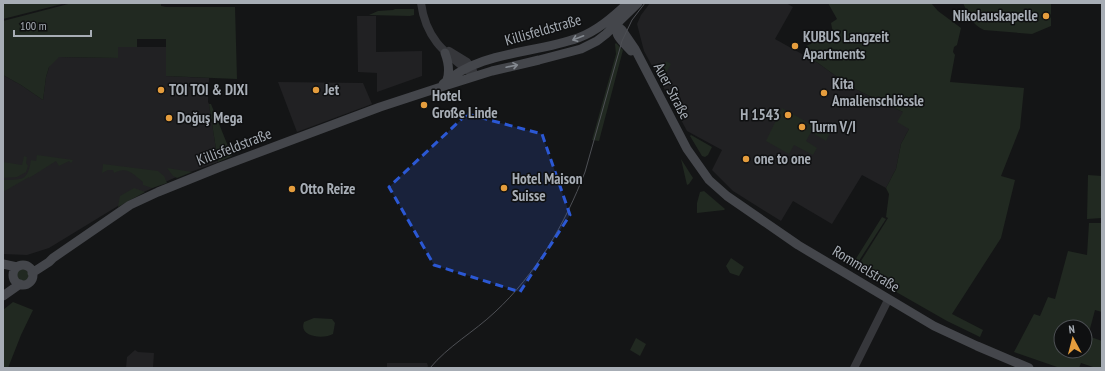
<svg xmlns="http://www.w3.org/2000/svg" width="1105" height="371" font-family="'PT Sans Narrow',sans-serif">
<style>
.built{fill:#212123}
.green{fill:#212921;fill-rule:evenodd}
.lines{fill:none;stroke-linecap:round;stroke-linejoin:round}
.tertiary{stroke:#36373b;stroke-width:8}
.secondary{stroke:#44464b;stroke-width:9}
.tram{stroke:#4d4f54;stroke-width:1}
.oneway{stroke:#848990}
.marked{fill:#2b58d4;fill-opacity:0.2;stroke:#2b58d4;stroke-width:3;stroke-dasharray:8 5;stroke-linejoin:round}
.poi-dot{fill:#e59d3d;stroke:#0f1011;stroke-width:1.5}
.labels{text-anchor:middle;stroke-width:3;stroke-linejoin:round;paint-order:stroke}
.poi-label{font-size:15px;font-weight:bold;fill:#a7adb5;stroke:#0f1011;text-anchor:start}
.street-label{font-size:15px;fill:#a7adb5;stroke:#0f1011}
</style>
<rect width="100%" height="100%" fill="#141516"/>
<path class="built" d="M650,3h136l7,4 -18,32 43,24 33,24 52,25 6,17 -8,15 -5,25 -10,19 -24,-13 -30,49 -39,-23 -12,20 -48,-30 -21,-21 10,-20 -35,-19 -43,-80 -7,-27 4,-9z
M357,16h19v36l46,-1v25l-45,16v-19l-19,-1z
M118,47h48v29l43,2 -1,24 1,2 9,58 -44,16 -43,20 -82,50 -22,7 -24,-1v-179l18,10 22,15 3,-23 8,-26 6,6 57,1z
M278,82l85,1 9,21 -75,28z
M135,350l3,2 16,1 -1,15h-27l1,-11z
M387,363h40l1,3 -1,2h-40z"/>
<path class="green" d="M3,3h63l-63,16z
M72,3h89v3l5,1h69l2,72 -71,-3v-37h-29v8h-19v11l-59,-1 -10,10 -3,10 -3,23 -22,-15 -18,-10v-54z
M828,3h103l7,8 23,17 -4,17 -3,2 -1,5 2,3 -5,27 74,6 -4,40 -19,48 14,4 -14,58 -49,76 31,16 -3,7 -33,-16 -91,-52 32,-51 -2,-1 3,-23 -3,-6 10,-19 5,-25 8,-15 -12,-7 6,-10 -52,-25 -33,-24 -11,-6 3,-8 -4,-3 27,-13 -2,-10 6,-4z
M963,3h88v23l-19,8 -48,-4c-12,-5 -16,-16 -21,-27z
M395,9h19v6l-4,1 -41,-1 9,-4 15,-1z
M616,43l7,7 -24,91 -7,-1 24,-86 -1,-10z
M666,61l5,3 -10,18 -6,-11 5,2z
M209,104h2l21,52 -14,6z
M782,108l41,23 1,-2 6,4 -4,8 -15,-9 -5,9 11,7 -4,7 -19,-10 -5,9 -23,-13z
M691,135l21,12 -4,8 -3,2 -3,-1 -12,-20z
M37,155l36,5 -1,2 -1,1 -2,-2 -10,5 -3,-5 -27,17v-1l-26,15v-12c20,-1 24,2 28,-20l5,1z
M24,156l3,1 -1,6 2,3 -2,6 -9,5 -14,1v-16l19,3z
M681,159l12,19 -4,6 -2,1z
M103,164l55,7 6,5 3,7 -15,5 -9,-3v-3c-10,-8 -16,-16 -29,-9l-1,-3h-5l-6,3z
M167,168l25,4 -15,6 -4,-2z
M1088,175l14,1v42l-15,1z
M134,188l11,4 -27,15 2,-11z
M704,191l21,18 -1,1 -27,3v-10l3,-11z
M882,217l4,2 -31,48 -3,-2z
M1089,223h13v89l-7,-2 -7,26 14,5v27h-6l-15,-5 -2,5h-19l-46,-16 20,-38 6,2 8,-19 7,2 13,-48 19,4zM1061,327h24v24h-24z
M731,258l13,9 -5,9 -9,-3 -4,-7z
M17 275a6 6 0 1 1 12 0a6 6 0 1 1-12 0Z
M13,302l20,8 -12,25 -13,33h-5v-58z
M314,318l18,1 3,4 -2,11c-8,5 -35,4 -29,-12z
M636,338l10,6 -6,12 -10,-6z"/>
<g class="lines">
<path class="tertiary" d="M421,3c5,38 26,51 54,73
M449,51l18,11 6,9
M854,368l34,-68"/>
<path class="secondary" d="M617,21c-4,15 5,19 14,30
M616,25l6,5 13,19 52,100 22,31 18,16 71,49 136,81 43,20 52,22
M445,53c3,8 5,18 2,27
M443,84c36,-33 90,-30 135,-46 19,-7 35,-21 50,-35
M3,264l14,3
M13 275a10 10 0 1 1 20 0a10 10 0 1 1-20 0Z
M32,273l17,-11 4,-4 77,-53 28,-13 62,-25 160,-60 58,-19 54,-17 47,-11 42,-11 16,-8 9,-7 32,-31
M3,296l17,-12"/>
<path class="tram" d="M430,368c18,-22 44,-36 65,-56 41,-38 70,-88 90,-140l37,-131 10,-21 13,-17"/>
</g>
<defs><path id="oneway-shaft" d="M-6 0H5M1.5-3L5.5 0L1.5 3" fill="none" stroke-width="1.6" stroke-linecap="round" stroke-linejoin="round"/></defs>
<g class="oneway">
<use href="#oneway-shaft" transform="translate(578 38) rotate(159)"/>
<use href="#oneway-shaft" transform="translate(512 66) rotate(-12)"/>
</g>
<path class="marked" d="M467,114l75,20 28,81 -50,77 -86,-27 -45,-78z"/>
<g class="poi-dot">
<circle cx="1046" cy="16" r="4"/>
<circle cx="795" cy="46" r="4"/>
<circle cx="161" cy="90" r="4"/>
<circle cx="316" cy="90" r="4"/>
<circle cx="824" cy="93" r="4"/>
<circle cx="424" cy="105" r="4"/>
<circle cx="788" cy="115" r="4"/>
<circle cx="169" cy="118" r="4"/>
<circle cx="802" cy="127" r="4"/>
<circle cx="746" cy="159" r="4"/>
<circle cx="504" cy="188" r="4"/>
<circle cx="292" cy="189" r="4"/>
</g>
<g class="labels">
<g class="poi-label">
<text x="1038" y="21" text-anchor="end">Nikolauskapelle</text>
<text x="803" y="42">KUBUS Langzeit<tspan x="803" dy="17">Apartments</tspan></text>
<text x="832" y="89">Kita<tspan x="832" dy="17">Amalienschlössle</tspan></text>
<text x="169" y="95">TOI TOI &amp; DIXI</text>
<text x="324" y="95">Jet</text>
<text x="432" y="101">Hotel<tspan x="432" dy="17">Große Linde</tspan></text>
<text x="780" y="120" text-anchor="end">H 1543</text>
<text x="177" y="123">Doğuş Mega</text>
<text x="810" y="132">Turm V/I</text>
<text x="754" y="164">one to one</text>
<text x="512" y="184">Hotel Maison<tspan x="512" dy="17">Suisse</tspan></text>
<text x="300" y="194">Otto Reize</text>
</g>
<g class="street-label">
<text transform="translate(543 30) rotate(-16)" y="5">Killisfeldstraße</text>
<text transform="translate(672 91) rotate(62)" y="5">Auer Straße</text>
<text transform="translate(234 147) rotate(-21)" y="5">Killisfeldstraße</text>
<text transform="translate(866 269) rotate(31)" y="5">Rommelstraße</text>
</g>
</g>
<rect width="1105" height="371" fill="none" stroke="#a7adb5" stroke-width="8"/>
<g transform="translate(1073 339) rotate(353)"><circle r="19" fill="#0f1011" stroke="#4c4f53"/>
<path d="M0-3L7 15L0 10L-7 15Z" fill="#e59d3d"/>
<text y="-6" font-size="11" font-weight="bold" text-anchor="middle" fill="#a7adb5">N</text>
</g>
<path d="M14 30v6h77v-6" fill="none" stroke="#a7adb5" stroke-width="2"/>
<text x="20" y="30" font-size="12" fill="#a7adb5" stroke="#0f1011" stroke-width="3" paint-order="stroke">100 m</text>
</svg>
